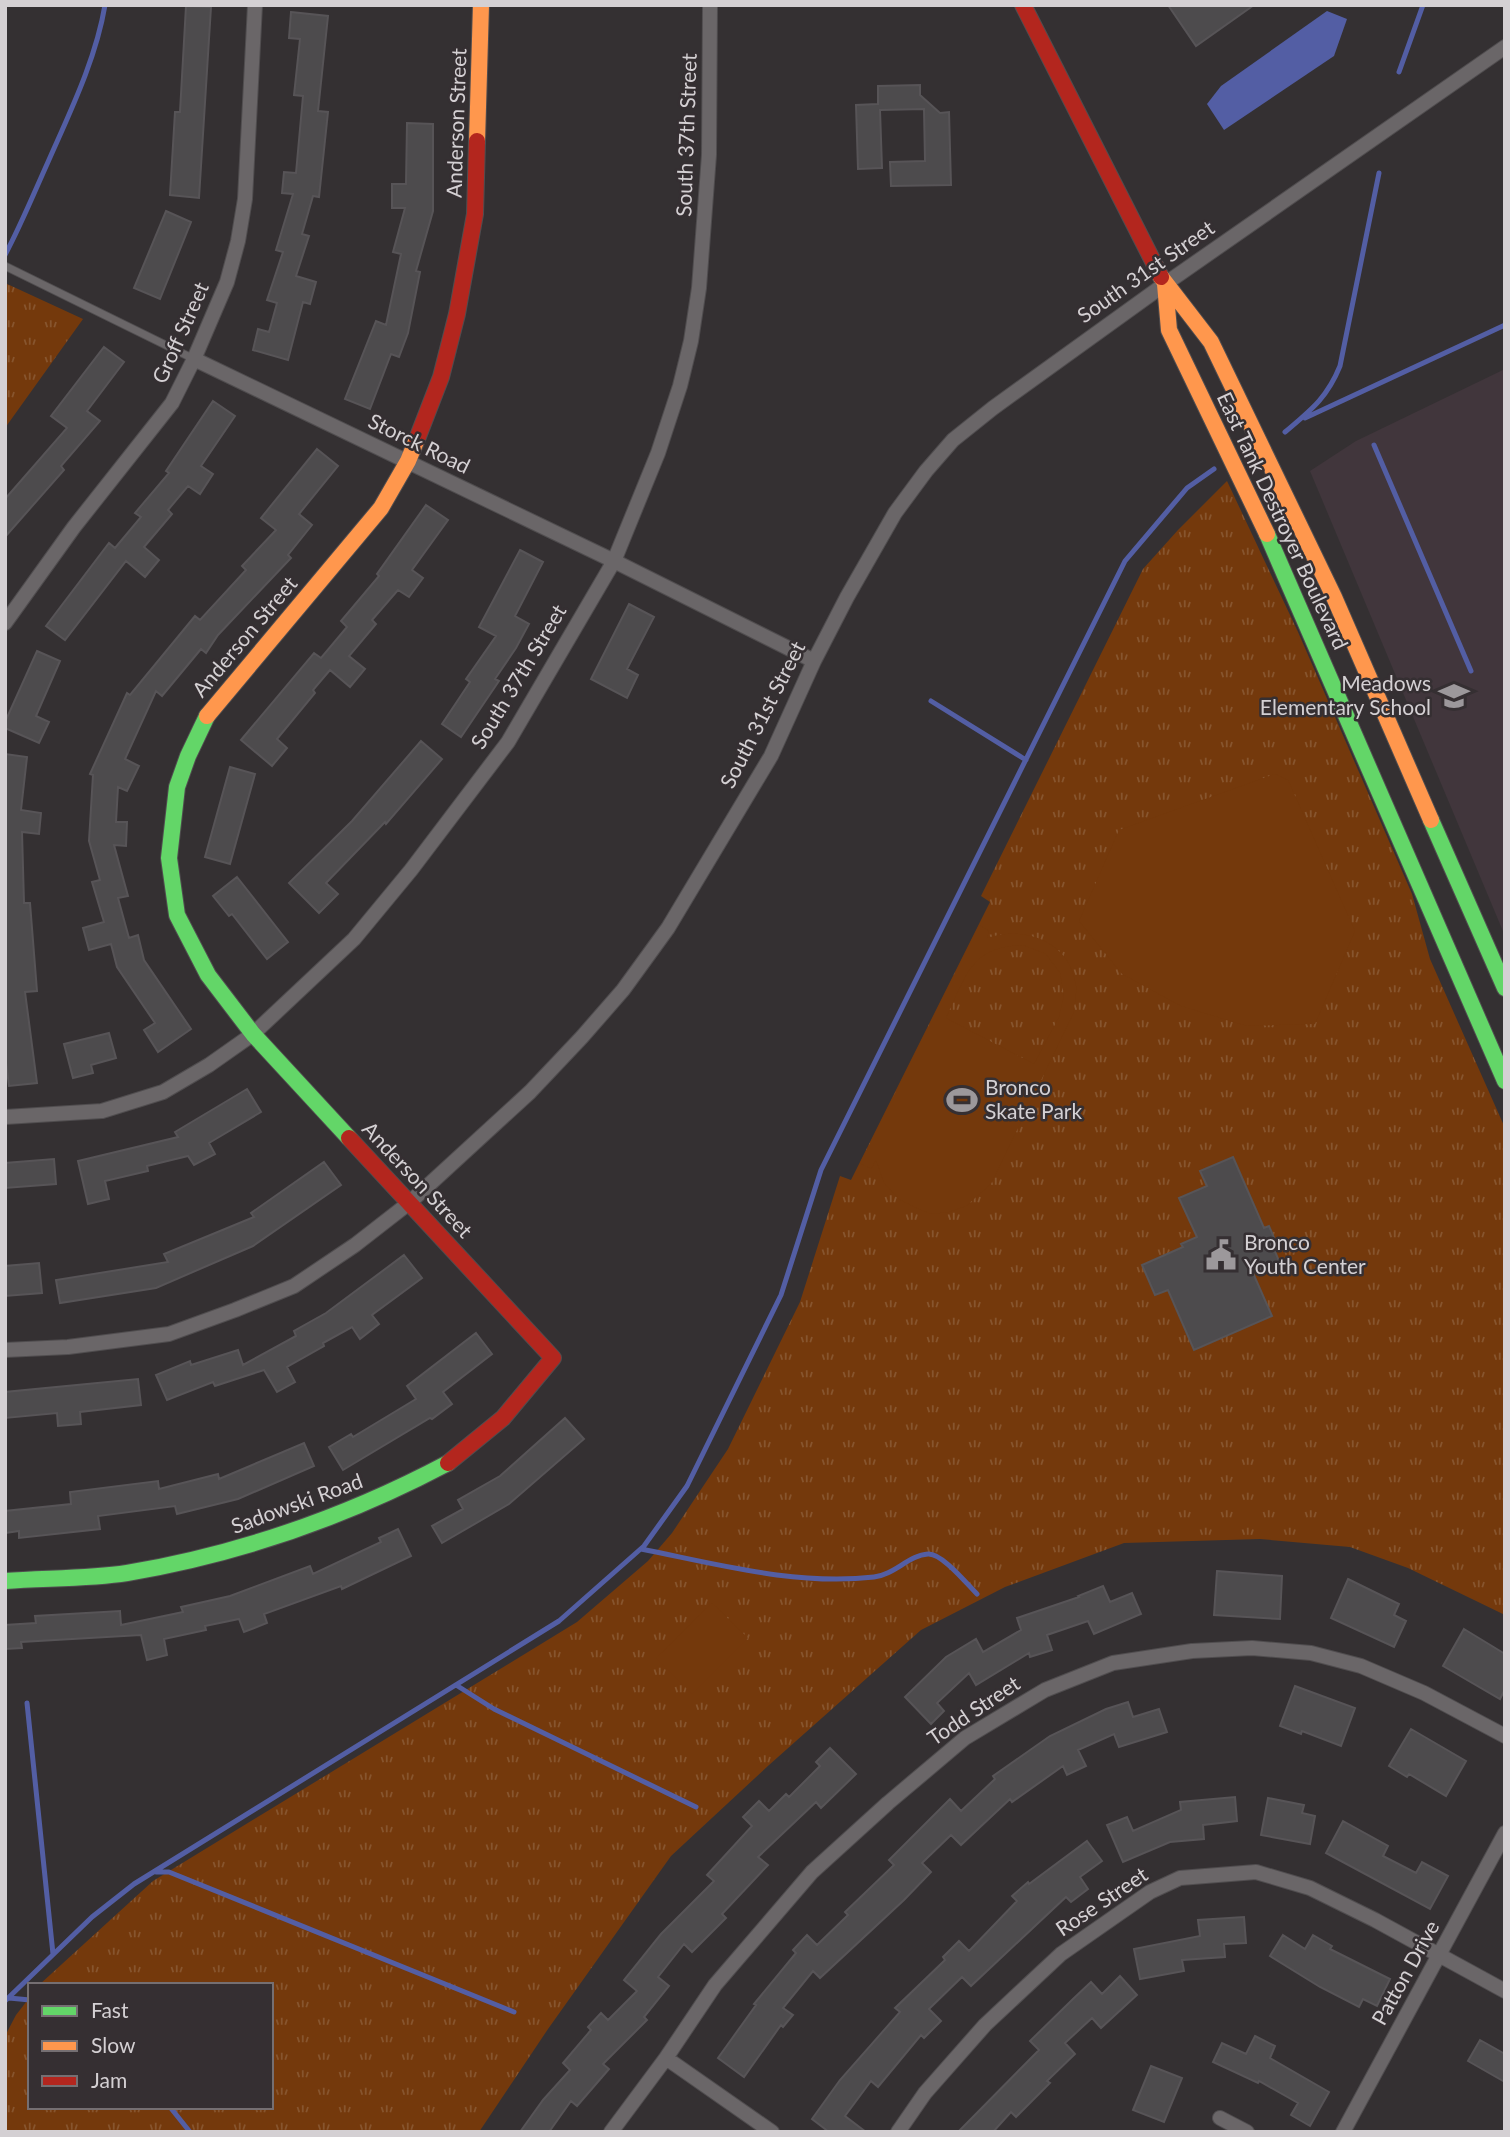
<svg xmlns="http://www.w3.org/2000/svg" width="1510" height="2137" font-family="Lato,sans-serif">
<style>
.built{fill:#41363c}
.park{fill:url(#park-tufts)}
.pitch{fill:#74390c;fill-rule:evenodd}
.water{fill:#535ea4}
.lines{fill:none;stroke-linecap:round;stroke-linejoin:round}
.stream{stroke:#535ea4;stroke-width:5}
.building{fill:#4d4b4d;stroke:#575457;stroke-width:2}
.lane-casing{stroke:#504d4f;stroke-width:9}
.street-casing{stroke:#504d4f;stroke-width:16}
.fast-casing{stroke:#504d4f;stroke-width:18}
.slow-casing{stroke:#504d4f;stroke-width:18}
.jam-casing{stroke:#504d4f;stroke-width:18}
.lane{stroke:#6a6668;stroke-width:7}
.street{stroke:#6a6668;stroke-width:14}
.fast{stroke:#63d668;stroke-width:16}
.slow{stroke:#ff974d;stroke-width:16}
.jam{stroke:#b3261e;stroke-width:16}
.labels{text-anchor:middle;stroke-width:5;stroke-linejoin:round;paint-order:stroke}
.street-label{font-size:21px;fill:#d4d0d3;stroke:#352f32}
.poi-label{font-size:21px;fill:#d4d0d3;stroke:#352f32;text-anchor:start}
</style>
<defs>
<pattern id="park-tufts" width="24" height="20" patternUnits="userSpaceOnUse" patternTransform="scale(1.75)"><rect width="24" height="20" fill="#74390c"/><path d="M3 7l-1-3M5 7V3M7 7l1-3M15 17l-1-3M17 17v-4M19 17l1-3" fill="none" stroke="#87552e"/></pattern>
</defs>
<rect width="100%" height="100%" fill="#343032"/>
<path class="built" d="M1505,369v567l-195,-465 46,-30z"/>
<path class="park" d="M5,283l78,36 -78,109z
M1227,481l71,151 114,262 18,65 75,169v487l-97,-47 -58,-21 -90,-8 -136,4 -119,44 -84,43 -152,135 -98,91 -123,173 -69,103h-474v-96l11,-21 14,-18v110h241v-122h-232l114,-104 424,-259 71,-61 24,-28 56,-84 72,-147 40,-126 11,4 139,-278 -9,-6 162,-327 35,-39z"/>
<path class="pitch" d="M1275,774l13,6 67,151 -40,93 -68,2 -66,-20 -59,-32 -43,-53 40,-91z
M979,925l10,6 -2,7c37,-13 84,4 89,48 1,10 -2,19 -3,28l-82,170 -25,22 -17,6 -18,2 -17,-7 -15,-8 -15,-16 -8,-23 -5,9 -11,-6zM1023,945l23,9 14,19 4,22 -5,22 -25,47 -88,-46c21,-43 24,-71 77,-73z
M712,1603l36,35 -56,56 -36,-36z"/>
<path class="water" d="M1327,11l20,8 -13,37 -110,74 -17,-26 14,-18z"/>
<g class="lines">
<path class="stream" d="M1399,72l24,-67
M5,255c16,-30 29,-62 43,-93 22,-50 48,-103 57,-157
M1305,418l200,-93
M1285,432c26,-22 42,-34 55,-66l39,-193
M1374,445l97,226
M931,701l95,59
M641,1549c76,15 155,37 233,28 20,-2 35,-22 54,-23 14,-1 39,30 49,40
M456,1685l38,24 202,98
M27,1703l26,251
M156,1872h13l345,140
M9,1998l21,2
M5,2001l87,-84 42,-33 425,-263 85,-75 43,-60 94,-191 40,-125 304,-609 62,-73 27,-19
M170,2107l20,25"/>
</g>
<path class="building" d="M1168,5h86l-58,41z
M186,6l25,1 -12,191 -29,-3 5,-83h5z
M291,12l37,4 -10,95 10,1 -9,85 -6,-1 -11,38 7,2 -13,40 20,6 -6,22 -7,-2 -15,58 -35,-10 5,-21 11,3 8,-29 -10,-3 16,-48 -7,-2 17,-56 -11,-1 2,-21 12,1 7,-77 -9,-1 6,-56 -11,-1z
M920,85v10l20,18 9,-1 2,73 -60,1 -1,-24 35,-1 -1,-52 -44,1 2,58 -24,1 -2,-64 22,-1v-18z
M407,123l26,1v87l-17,60 4,1 -12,61 -9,24 -8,-3 -21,55 -25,-10 31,-78 10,4 15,-71 -8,-2 12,-44h-13v-24h14z
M166,211l25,11 -31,77 -26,-11z
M104,347l20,15 -37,49 13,10 -39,45 3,4 -59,67v-38l62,-71 -16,-12z
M213,401l22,15 -34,50 12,8 -13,20 -12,-8 -20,24 4,4 -28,33 15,13 -14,17 -19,-16 -61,79 -19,-14 63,-83 6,5 26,-31 -6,-4 34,-40 -3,-2z
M317,449l21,17 -39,48 13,11 -24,30 3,3 -73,77 -12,18 -5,-4 -39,47 -6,-5 -31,68 14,7 -12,25 -9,-4 -2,35h11l-1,24 -12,-1 14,51 -10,2 11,40 9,-3 6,25 47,69 -33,23 -14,-22 11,-7 -38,-56 -6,-23 -22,6 -6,-22 21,-6 -12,-40 8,-2 -11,-39 4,-66 -3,-1 37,-81 3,2 65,-79 5,4 46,-50 -4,-4 34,-36 -15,-12z
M426,505l22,15 -36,50 11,8 -14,19 -11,-7 -26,30 4,4 -27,32 16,13 -15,18 -20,-17 -17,20 2,3 -38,46 10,9 -15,18 -31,-26 73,-87 7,5 26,-31 -6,-6 38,-45 -2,-2z
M520,550l23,12 -28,54 14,8 -13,24 -21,31 4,2 -38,56 -19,-13 28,-42 -4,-3 30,-43 -17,-9z
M629,604l25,13 -27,52 11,6 -11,23 -36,-19z
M37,651l23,10 -24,55 13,6 -10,21 -34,-15v-6z
M421,741l21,18 -56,65 -1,-2 -59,61 12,11 -19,19 -30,-30 63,-62z
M5,754l22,3 -6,53 20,3 -2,21 -17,-2 2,71h6l7,88 -12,1 12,91 -28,3 -4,-31z
M230,767l25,7 -25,90 -25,-7z
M237,877l51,65 -21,17 -35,-45 -3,2 -16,-20z
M109,1033l7,25 -25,7 2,8 -20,5 -9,-34z
M247,1089l14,23 -52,31 6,11 -21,11 -6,-9 -41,10 1,5 -43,10 4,18 -21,5 -10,-43 100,-24 -3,-5z
M1233,1157l31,71 5,-2 9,21 -4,2 5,12 -26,12 19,43 -78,34 -26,-60 -13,5 -13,-30 41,-18 -2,-3 16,-7 -18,-39 28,-12 -7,-15z
M54,1159l2,25 -51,4v-25z
M324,1162l17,23 -88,61 -97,42 -96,15 -4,-23 112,-18 -4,-8 90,-37 -3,-4z
M404,1255l18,23 -50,37 7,9 -19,15 -8,-12 -29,16 1,3 -37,21 8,15 -18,10 -13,-22 -49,16 -2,-4 -46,18 -11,-25 34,-14 1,4 47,-15 5,15 53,-29 -2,-5 32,-18z
M39,1263l3,30 -37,3v-30z
M476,1333l16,21 -49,38 9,12 -20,15 -2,-1 -87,52 -14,-23 22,-13 2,3 63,-38 -9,-13z
M138,1379l3,26 -61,7 1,12 -23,2 -1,-13 -52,5v-26z
M565,1418l19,21 -75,65 -67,39 -10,-17 31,-17 -5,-9 42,-24z
M304,1443l10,23 -76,33 -61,15 -2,-8 -77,10 2,13 -81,9v-7l-14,2v-22l66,-7 -1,-12 88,-11 1,8 59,-15 1,5z
M398,1529l13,27 -69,33 -1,-3 -77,28 3,9 -23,9 -5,-13 -34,7 1,4 -42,9 3,16 -20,5 -6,-25 -120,7 1,6 -17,1v-24l31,-2 -1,-7 85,-5 1,14 62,-13 -2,-5 49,-11 80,-30 3,8 68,-32 -2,-4z
M1217,1571l65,5 -2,43 -66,-4z
M1348,1579l51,25 -5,11 12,6 -12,26 -63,-29z
M1103,1586l7,16 22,-9 9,21 -47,20 -6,-13 -41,14 5,15 -22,7 -1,-4 -53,32 -7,-12 -32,30 7,8 -13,13 -26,-27 41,-40 30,-18 7,13 38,-22 -4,-12 62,-21 -1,-1z
M1464,1629l41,25v35l-5,10 -57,-33z
M1295,1686l60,22 -14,38 -39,-15 -1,3 -21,-8z
M1128,1702l5,15 26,-8 8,23 -48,15 -5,-13 -36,16 8,16 -19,9 -4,-9 -51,36 -2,-3 -49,46 -10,-10 -29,28 9,9 -27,28 -84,78 -7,-7 -30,37 10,7 -10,12 -2,-2 -37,52 -26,-19 38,-53 -2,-1 42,-51 -3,-3 14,-15 10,10 31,-30 -3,-3 49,-47 -5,-5 61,-61 11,12 34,-32 -2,-3 57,-40 56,-27z
M1411,1729l55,32 -20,35 -37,-22 -2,3 -18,-11z
M830,1748l26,26 -35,34 -5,-6 -58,55 10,8 -46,49 4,4 -34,34 -8,-8 -26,33 11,9 -25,31 3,3 -44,44 6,5 -32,37 -6,-5 -22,31h-29l23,-32 27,-30 -7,-7 28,-33 -3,-3 13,-14 7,7 29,-29 -13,-11 37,-46 53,-53 -7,-6 45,-49 -9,-9 16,-16 10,10 17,-17 3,3 31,-31 -4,-4z
M1235,1797l2,24 -34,4 1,14 -34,3 -47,20 -16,-37 20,-8 6,14 48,-21 -1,-8z
M1268,1798l36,7 -2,8 13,3 -5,28 -49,-9z
M1343,1821l45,25 -5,10 33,17 6,-11 26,14 -18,33 -104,-56z
M1087,1841l15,20 -22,16 8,12 -17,13 -5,-5 -95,89 -9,-9 -33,32 12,12 -17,17 -3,-3 -43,52 -7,-6 -26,35 21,16h-37l-17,-13 28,-39 60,-68 -5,-4 50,-48 -2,-3 16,-16 10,10 48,-50 -5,-5 16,-14 1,2z
M1244,1917l2,26 -22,1 1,13 -43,3 2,11 -44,8 -6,-30 66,-13 -2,-16z
M1283,1935l22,14 8,-14 19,11 -2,3 60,30 -13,27 -14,-7 -4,8 -39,-20 -50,-31z
M1120,1976l17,19 -36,33 -9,-10 -27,25 10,11 -28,27 3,2 -34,34 -5,-5 -18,20h-35l81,-82 -9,-9 44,-43 17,-16 11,12z
M1255,2036l20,10 -5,12 59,34 -19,34 -19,-11 7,-12 -39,-22 -1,2 -45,-21 9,-19 24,11z
M1480,2040l25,14v28l-37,-21z
M1151,2066l31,12 -18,44 -31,-12z"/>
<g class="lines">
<g class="lane-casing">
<path id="lane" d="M5,266l189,93"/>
</g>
<g class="street-casing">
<path id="street" d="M194,359l420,202 200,100
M5,623l69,-96 98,-124 22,-44 33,-77 11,-41 7,-42 10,-194
M5,1117l97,-6 61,-19 46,-27 44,-31 101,-95 57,-69 97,-128 106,-181 44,-108 22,-67 11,-45 8,-53 10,-133 1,-150
M5,1350l63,-3 101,-13 66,-24 59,-24 61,-41 54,-42 121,-111 52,-55 41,-47 45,-62 103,-172 43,-95 33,-64 48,-84 31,-42 27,-31 40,-32 172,-124 340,-237
M666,2058l106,74
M1220,2118l27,14
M611,2132l55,-74 49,-73 97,-113 76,-69 77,-65 80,-48 68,-27 79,-12 60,-3 59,5 50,13 63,27 81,43
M898,2132l27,-39 60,-68 76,-71 89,-62 30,-14 76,-6 54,16 65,32 130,71
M1343,2132l162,-299"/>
</g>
<g class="fast-casing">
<path id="fast" d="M1267,534l238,547
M207,716l-19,40 -11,31 -8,71 8,57 31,60 45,59 96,104
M1431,820l74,168
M5,1581c40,-3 83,-2 122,-8 112,-19 221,-57 321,-110"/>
</g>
<g class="slow-casing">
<path id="slow" d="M477,141l4,-136
M1161,277l50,65 123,255 97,223
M1165,284l4,46 98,204
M207,716l174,-208 27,-47 9,-22"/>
</g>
<g class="jam-casing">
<path id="jam" d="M1023,5l138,272
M417,439l24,-62 16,-63 18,-100 2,-73
M349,1138l204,220 -50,60 -55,45"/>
</g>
<use href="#lane" class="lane"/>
<use href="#street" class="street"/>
<use href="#fast" class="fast"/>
<use href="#slow" class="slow"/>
<use href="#jam" class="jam"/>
</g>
<defs>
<g id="school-bare" transform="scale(2.415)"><path d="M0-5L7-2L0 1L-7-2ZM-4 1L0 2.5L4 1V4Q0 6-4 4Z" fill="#9c989b" stroke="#352f32" stroke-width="2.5" paint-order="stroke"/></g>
<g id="stadium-bare" transform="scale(2.415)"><path d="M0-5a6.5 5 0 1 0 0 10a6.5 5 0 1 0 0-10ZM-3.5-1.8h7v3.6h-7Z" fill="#9c989b" stroke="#352f32" stroke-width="2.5" paint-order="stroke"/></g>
<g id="civic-bare" transform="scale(2.415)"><path d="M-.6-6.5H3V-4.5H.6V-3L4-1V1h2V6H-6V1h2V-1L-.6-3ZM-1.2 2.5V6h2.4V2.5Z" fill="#9c989b" stroke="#352f32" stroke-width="2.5" paint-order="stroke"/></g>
</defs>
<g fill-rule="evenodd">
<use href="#school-bare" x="1454" y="696"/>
<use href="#stadium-bare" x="962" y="1100"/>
<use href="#civic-bare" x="1221" y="1255"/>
</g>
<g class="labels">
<g class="street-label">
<text transform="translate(457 123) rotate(-88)" y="7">Anderson Street</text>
<text transform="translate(687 135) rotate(-88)" y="7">South 37th Street</text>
<text transform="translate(1146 272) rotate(-35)" y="7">South 31st Street</text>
<text transform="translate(181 333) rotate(-66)" y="7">Groff Street</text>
<text transform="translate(419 444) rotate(26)" y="7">Storck Road</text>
<text transform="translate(1282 521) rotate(65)" y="7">East Tank Destroyer Boulevard</text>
<text transform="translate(245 637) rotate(-50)" y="7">Anderson Street</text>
<text transform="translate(519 677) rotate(-59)" y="7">South 37th Street</text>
<text transform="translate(763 715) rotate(-63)" y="7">South 31st Street</text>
<text transform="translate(417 1180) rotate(47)" y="7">Anderson Street</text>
<text transform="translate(297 1504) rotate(-20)" y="7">Sadowski Road</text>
<text transform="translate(974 1711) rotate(-34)" y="7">Todd Street</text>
<text transform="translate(1102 1902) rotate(-34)" y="7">Rose Street</text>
<text transform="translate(1406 1973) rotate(-61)" y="7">Patton Drive</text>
</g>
<g class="poi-label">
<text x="1431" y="691" text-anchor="end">Meadows<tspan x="1431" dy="24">Elementary School</tspan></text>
<text x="985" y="1095">Bronco<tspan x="985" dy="24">Skate Park</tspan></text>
<text x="1244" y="1250">Bronco<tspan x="1244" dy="24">Youth Center</tspan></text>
</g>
</g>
<rect width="1510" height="2137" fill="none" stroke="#d4d0d3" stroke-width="14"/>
<rect x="28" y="1983" width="245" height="126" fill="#352f32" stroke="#756f72" stroke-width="2"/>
<rect x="42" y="2006" width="35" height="10" fill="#63d668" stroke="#756f72" stroke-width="2"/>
<text x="91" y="2018" font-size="21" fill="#d4d0d3">Fast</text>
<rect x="42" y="2041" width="35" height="10" fill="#ff974d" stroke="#756f72" stroke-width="2"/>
<text x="91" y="2053" font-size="21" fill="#d4d0d3">Slow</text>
<rect x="42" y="2076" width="35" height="10" fill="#b3261e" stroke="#756f72" stroke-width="2"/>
<text x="91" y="2088" font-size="21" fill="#d4d0d3">Jam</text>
</svg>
